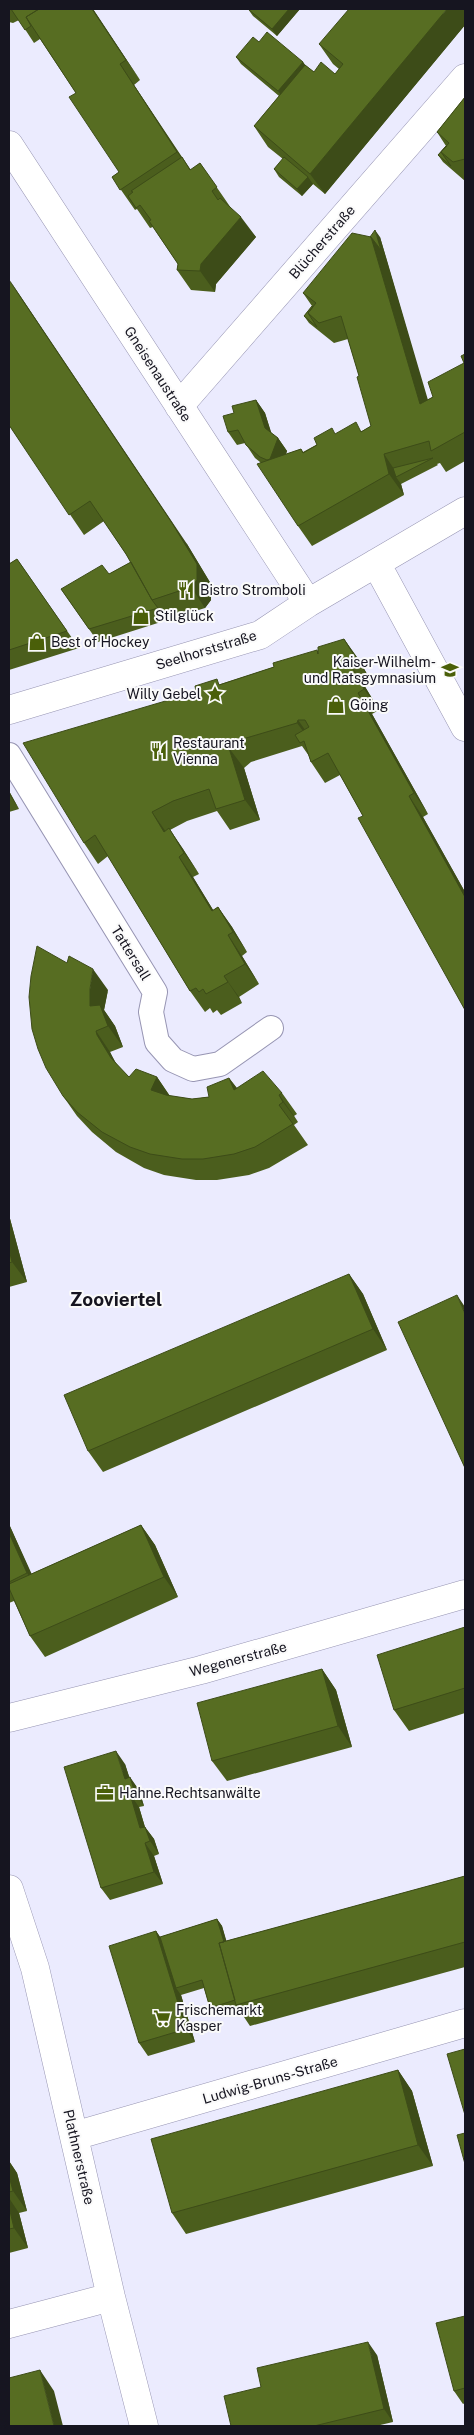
<svg xmlns="http://www.w3.org/2000/svg" width="474" height="2435" font-family="'Public Sans',sans-serif">
<style>
.lines{fill:none;stroke-linecap:round;stroke-linejoin:round}
.pedestrian-casing{stroke:#9795b3;stroke-width:26}
.minor-casing{stroke:#9795b3;stroke-width:29}
.pedestrian{stroke:#fff;stroke-width:24}
.minor{stroke:#fff;stroke-width:28}
.wall{fill:#4b5e1d}
.shaded-wall{fill:#3d4c18}
.building{fill:#576d22;stroke:#3d4c18}
.labels{text-anchor:middle;stroke-width:4;stroke-linejoin:round;paint-order:stroke}
.street-label{font-size:14px;fill:#161520;stroke:#fafafa}
.poi-label{font-size:14px;fill:#161520;stroke:#fafafa;text-anchor:start}
.district-label{font-size:19px;font-weight:bold;fill:#161520;stroke:#fafafa}
</style>
<rect width="100%" height="100%" fill="#ebebfe"/>
<g class="lines">
<g class="pedestrian-casing">
<path id="pedestrian" d="M9,755l146,237 -4,20 6,30 16,18 20,9 27,-5 51,-36"/>
</g>
<g class="minor-casing">
<path id="minor" d="M9,145l299,458
M179,406l286,-328
M376,563l89,164
M9,710l251,-75 48,-32 157,-92
M9,1718l192,-48 264,-76
M9,1889l26,79 76,329 33,129
M74,2136l391,-113
M9,2324l102,-27"/>
</g>
<use href="#pedestrian" class="pedestrian"/>
<use href="#minor" class="minor"/>
</g>
<path class="wall" d="M9,9h84l47,71 -6,5 48,72 9,13 9,-7 31,45 25,29 -40,47 -1,8 -24,-2 -14,-20 1,-6 -25,-37 -3,1 -13,-19 -2,1 -23,-33 7,-5 -43,-79 -36,-54 -6,4 -15,-23 -6,3 -4,-1z
M248,9h52l-23,27 -24,-20z
M465,9v16l-140,169 -12,-10 -11,12 -23,-19 -5,-8 9,-10 -15,-12 -14,-21 25,-30 -38,-32 -5,-7 67,5 2,3 9,7 21,2 4,-5 -6,-5 -14,-20z
M465,97v84l-22,-19 -5,-7 8,-9 -9,-14z
M370,237h10l47,163 6,-3 31,-34 1,-9v107l-19,11 -6,-9 -3,1 1,1 -37,19 3,11 -92,51 -14,-20 -38,-64 -5,-4 -10,-15 -8,2 -9,-13 6,-19 22,-13 9,13 6,20 7,5 9,13 -1,3 15,-5 2,3 33,-18 26,-3 9,-5 -12,-50 -11,-37 -14,4 -25,-20 -5,-7 8,-10 -9,-13z
M9,425l178,119 24,40v16l-6,8 -107,34 -37,-53 48,-15 22,-12 -27,-41 -20,14z
M17,559l62,89 -70,22v-106z
M344,639l15,21 12,21 -7,4 15,25 -7,4 56,100 -5,3 42,75v118l-102,-194 -23,-41 -15,8 -14,-21 -2,-6 -7,-10 -51,16 -7,6 16,52 -30,10 -13,-19 -30,10 -17,9 13,19 16,25 -6,3 20,33 5,-3 14,20 15,25 -5,4 17,28 -20,13 3,6 -21,12 -4,-5 -4,3 -3,-5 -5,4 -15,-21 -82,-135 -10,8 -14,-21 112,-151 78,-25 44,-16z
M9,791l10,18 -10,3z
M108,990l-4,20 11,16 8,21 -13,5 6,12 13,13h28l13,19 22,3 17,-2 20,-19 8,10 45,5 15,21 -3,2 4,6 -4,3 14,20 -39,23 -20,7 -32,5h-21l-32,-5 -20,-7 -28,-16 -24,-20 -15,-16 -14,-20z
M9,1215l18,67 -18,5z
M349,1274l14,20 24,56 -284,122 -15,-21z
M9,1524l22,50 110,-49 14,20 23,52 -133,60 -15,-21 -16,-35 -5,2z
M465,1627v86l-56,18 -15,-21z
M322,1669l14,21 16,57 -125,34 -15,-20z
M125,1764l4,13 10,13 5,16 -5,1 6,20 9,12 5,15 -5,2 9,28 -53,16 -9,-12z
M465,1876v91l-215,59 -12,-18 -23,7 -5,-7 -6,-20 -23,7 14,47 -47,14 -9,-13 17,-112 4,6 57,-18 5,7 4,15z
M398,2070l14,21 21,75 -247,68 -14,-21z
M9,2161l8,12 10,38 -8,2 9,35 -19,5z
M465,2316v87l-2,1 -9,-13z
M377,2355l16,67 -17,4h-145l30,-39z"/>
<path class="shaded-wall" d="M92,9h1l47,71 -14,-20z
M289,9h11l-23,27 -5,-7z
M447,9h18v16l-140,169 -15,-20z
M303,62l5,7 -25,29 -5,-7z
M120,64l14,21 58,88 -15,-21z
M308,177l5,7 -11,12 -5,-7z
M241,217l15,20 -40,47 -1,8 -15,-21 1,-7z
M375,230l5,7 6,20 -5,-7z
M371,237l15,20 49,167 -15,-20z
M9,279l178,265 24,40v16l-6,8 -14,-21z
M256,400l9,13 9,28 -9,-13z
M278,438l9,13 -9,23 -9,-12z
M384,454l14,21 -2,2 5,7 3,11 -15,-21z
M344,639l15,21 12,21 -14,-21z
M350,664l14,21 15,25 -15,-21z
M358,693l14,21 56,100 -14,-21z
M298,720l15,21 -1,2 -15,-20z
M229,748l15,20 16,52 -15,-20z
M9,791l10,18 -10,-15z
M409,796l14,21 42,75v5z
M152,812l14,20h-2z
M169,828l14,21 16,25 -15,-21z
M179,857l14,20 33,54 -14,-20z
M218,907l14,20 15,25 -14,-20z
M228,935l14,21 17,28 -14,-20z
M93,969l15,21 -4,20 11,16 8,21 -15,-21 -18,-20v-17z
M224,976l15,21 3,6z
M96,1031l14,21 2,4 13,23 -14,-21 -14,-23z
M157,1077l14,21 -20,-8z
M229,1078l15,20 -10,-8z
M279,1095l15,21 4,6 -15,-20z
M9,1215l18,67 -15,-20 -3,-13z
M349,1274l14,20 24,56 -14,-21z
M457,1295l8,12v7z
M9,1524l30,66 -12,-17 -18,-40z
M141,1525l14,20 23,52 -14,-20z
M322,1669l14,21 16,57 -14,-21z
M116,1751l9,13 9,27 -9,-12z
M130,1777l9,13 5,16 -9,-13z
M130,1794l9,13 10,34 -9,-13z
M145,1827l9,12 5,15 -9,-13z
M145,1843l9,13 9,28 -9,-12z
M217,1919l5,7 23,77 -4,-5z
M156,1931l9,13 11,44 5,7 14,47 -9,-13z
M398,2070l14,21 21,75 -15,-21z
M9,2161l8,12 10,38 -14,-20 -4,-15z
M9,2198l10,15 9,35 -14,-20 -5,-21z
M368,2342l9,13 16,67 -9,-13z
M40,2370l14,21 9,35h-9z"/>
<path class="building" d="M11,9h28l-13,8 5,9 -6,4z
M39,9h53l34,51 -6,4 57,88 -57,38 -8,-13 7,-5 -50,-75 7,-4 -50,-76z
M248,9h41l-17,20z
M349,9h98l-137,165 -56,-48 51,-61 9,7 7,-10 14,12 8,-10 -24,-20z
M267,32l36,30 -25,29 -42,-34 17,-20 6,5z
M465,97v62l-12,3 -12,-10 8,-9 -12,-11z
M446,146h1l-6,6 10,14 -13,-11z
M182,157l8,13 10,-7 17,24 -5,4 6,9 2,-2 21,19 -40,47 -1,7 -23,-1 1,-6 -29,-43 2,-1 -11,-15 -4,3 -8,-12 5,-4 -2,-1z
M284,157l24,20 -11,12 -23,-20z
M375,230l6,20 -10,-13h-1z
M352,233l19,4 49,167 13,-7 -5,-15 36,-19 -3,-7 4,-2v78l-34,19 -2,-10 -45,13 5,20 -91,52 -41,-62 44,-15 2,4 14,-8 -3,-7 18,-10 3,6 21,-12 5,10 10,-6 -14,-49 2,-1 -18,-60 -22,7 -11,-10 8,-10 -13,-10z
M9,280l163,243 25,41v16l-6,7 -39,13 -26,-46 -36,-53 -21,14 -60,-90z
M312,306l1,1 -5,6 9,14 -13,-11z
M256,400l9,28 13,10 -8,21 -3,1 -7,-3 -14,-12 -8,-15 -10,2 -5,-16 11,-3 -2,-7z
M433,458l-37,19 -3,-9z
M17,559l50,72 -58,19v-86z
M131,562l21,38 6,8 -69,21 -28,-40 41,-24 7,9z
M344,639l13,21 -7,4 14,25 -6,4 56,100 -5,3 56,101v113l-107,-192 5,-2 -35,-63 -17,9 -7,-21 -4,2 -5,-8 14,-8 -4,-7h-7l-1,3 -61,18 -7,7 16,52 -29,9 -7,-20 -36,12 -21,11 12,20 5,-4 15,25 -5,4 33,54 6,-4 15,25 -5,3 17,29 -21,12 4,6 -22,12 -3,-5 -4,3 -3,-4 -6,3 -95,-156 -11,8 -61,-100 173,-51 -1,-6 22,-7 2,6 55,-18 -1,-4 44,-13 1,4v-7z
M37,946l30,17 2,-7 24,13 -3,20v17l10,-1 8,21 -12,5 1,4 14,23 18,19 7,-8 21,8 -6,13 15,5 26,4 17,-2 -2,-10 22,-9 5,12 29,-19 19,22 -3,2 4,7 -4,3 14,19 -38,23 -21,7 -31,5h-21l-32,-5 -20,-7 -28,-15 -25,-20 -14,-16 -17,-28 -8,-19 -6,-20 -3,-32 2,-21z
M9,1249l3,13 -3,1z
M349,1274l24,55 -285,122 -24,-56z
M457,1295l8,19v154l-67,-146z
M141,1525l23,52 -134,59 -21,-48v-4z
M9,1533l18,40 -18,9z
M465,1627v61l-71,22 -17,-55z
M322,1669l16,57 -126,35 -15,-58z
M116,1751l9,28 5,-2 5,16 -5,1 10,34 5,-1 5,14 -5,2 9,29 -53,16 -37,-121z
M465,1876v66l-229,63 -17,-62z
M217,1919l7,23 -5,1 16,57 -25,8 -8,-28 -26,8 -16,-51z
M156,1931l30,98 -47,14 -30,-97z
M465,2049v66l-18,-61z
M398,2070l20,75 -246,68 -21,-74z
M465,2133v31l-8,-29z
M9,2176l4,15 -4,1z
M9,2207l5,21 -5,1z
M465,2316v72l-11,3 -18,-68z
M368,2342l16,67 -70,17h-83l-7,-30 37,-9 -4,-19z
M40,2370l14,56h-45v-48z"/>
<defs>
<g id="restaurant-bare" transform="scale(1.35)"><path d="M-5-6h1v4h1v-4h1v4h1v-4h1v5L-1.5 .5V6h-2V.5L-5-1ZM5-6V6H3V1.5H1.5Q1.5-4 5-6Z" fill="#4a5f09" stroke="#fafafa" stroke-width="2.5" paint-order="stroke"/></g>
<g id="shop-bare" transform="scale(1.35)"><path d="M-5-2.5h2.3a2.7 3.5 0 0 1 5.4 0H5L5.5 6h-11ZM-1.5-2.5h3a1.5 2.3 0 0 0-3 0Z" fill="#4a5f09" stroke="#fafafa" stroke-width="2.5" paint-order="stroke"/></g>
<g id="school-bare" transform="scale(1.35)"><path d="M0-5L7-2L0 1L-7-2ZM-4 1L0 2.5L4 1V4Q0 6-4 4Z" fill="#4a5f09" stroke="#fafafa" stroke-width="2.5" paint-order="stroke"/></g>
<g id="sight-bare" transform="scale(1.35)"><path d="M0-6L1.8-2.2L6-1.7L2.9 1.2L3.7 5.4L0 3.3L-3.7 5.4L-2.9 1.2L-6-1.7L-1.8-2.2Z" fill="#4a5f09" stroke="#fafafa" stroke-width="2.5" paint-order="stroke"/></g>
<g id="office-bare" transform="scale(1.35)"><path d="M-6-3h4V-5.5h4V-3h4V5H-6ZM-1-4.5V-3h2v-1.5ZM-6 0V1H6V0Z" fill="#4a5f09" stroke="#fafafa" stroke-width="2.5" paint-order="stroke"/></g>
<g id="supermarket-bare" transform="scale(1.35)"><path d="M-6-5.5h2.5l.6 2H6L4.5 2H-2.5L-4.4-4H-6ZM-1.5 3.2a1.3 1.3 0 1 0 .1 0ZM3 3.2a1.3 1.3 0 1 0 .1 0Z" fill="#4a5f09" stroke="#fafafa" stroke-width="2.5" paint-order="stroke"/></g>
</defs>
<g fill-rule="evenodd">
<use href="#restaurant-bare" x="186" y="590"/>
<use href="#shop-bare" x="141" y="616"/>
<use href="#shop-bare" x="37" y="642"/>
<use href="#school-bare" x="450" y="670"/>
<use href="#sight-bare" x="215" y="694"/>
<use href="#shop-bare" x="336" y="705"/>
<use href="#restaurant-bare" x="159" y="751"/>
<use href="#office-bare" x="105" y="1793"/>
<use href="#supermarket-bare" x="162" y="2018"/>
</g>
<g class="labels">
<g class="street-label">
<text transform="translate(322 242) rotate(-49)" y="5">Blücherstraße</text>
<text transform="translate(158 374) rotate(57)" y="5">Gneisenaustraße</text>
<text transform="translate(206 650) rotate(-17)" y="5">Seelhorststraße</text>
<text transform="translate(131 953) rotate(58)" y="5">Tattersall</text>
<text transform="translate(238 1659) rotate(-15)" y="5">Wegenerstraße</text>
<text transform="translate(270 2080) rotate(-16)" y="5">Ludwig-Bruns-Straße</text>
<text transform="translate(79 2157) rotate(77)" y="5">Plathnerstraße</text>
</g>
<g class="poi-label">
<text x="200" y="595">Bistro Stromboli</text>
<text x="155" y="621">Stilglück</text>
<text x="51" y="647">Best of Hockey</text>
<text x="436" y="667" text-anchor="end">Kaiser-Wilhelm-<tspan x="436" dy="16">und Ratsgymnasium</tspan></text>
<text x="201" y="699" text-anchor="end">Willy Gebel</text>
<text x="350" y="710">Göing</text>
<text x="173" y="748">Restaurant<tspan x="173" dy="16">Vienna</tspan></text>
<text x="119" y="1798">Hahne.Rechtsanwälte</text>
<text x="176" y="2015">Frischemarkt<tspan x="176" dy="16">Kasper</tspan></text>
</g>
<g class="district-label">
<text x="116" y="1306">Zooviertel</text>
</g>
</g>
<rect width="474" height="2435" fill="none" stroke="#161520" stroke-width="20"/>
</svg>
